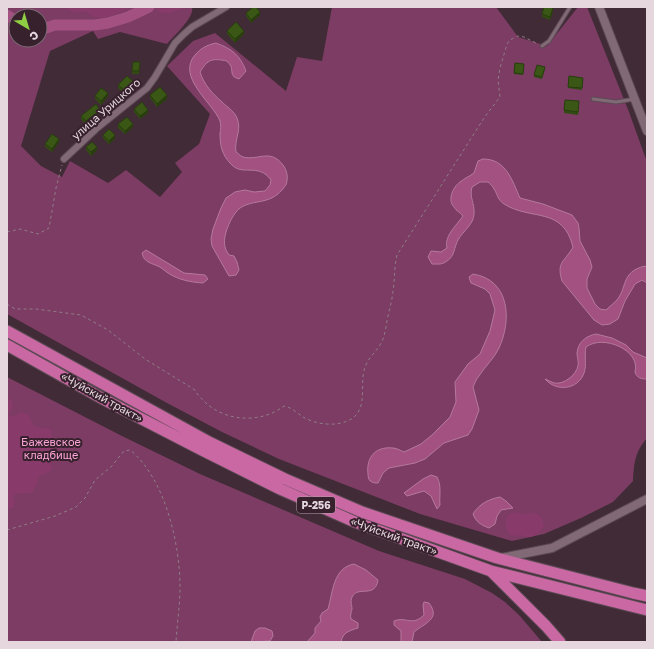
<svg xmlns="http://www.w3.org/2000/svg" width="654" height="649" font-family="'Golos Text',sans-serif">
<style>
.green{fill:#7c3c63;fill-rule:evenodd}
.forest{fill:#883b6b}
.water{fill:#a25181;stroke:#b6799d}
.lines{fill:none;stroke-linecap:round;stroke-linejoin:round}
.river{stroke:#a25181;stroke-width:11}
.lane-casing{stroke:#5c4a54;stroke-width:5}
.street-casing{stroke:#5c4a54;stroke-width:8}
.secondary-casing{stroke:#5c4a54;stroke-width:10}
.highway-casing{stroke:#5c4a54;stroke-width:13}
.path{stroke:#907d87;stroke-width:1;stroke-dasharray:3 3;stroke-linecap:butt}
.lane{stroke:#826976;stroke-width:3}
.street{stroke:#826976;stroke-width:6}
.secondary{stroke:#826976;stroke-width:8}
.highway{stroke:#ca68a3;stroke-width:11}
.wall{fill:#324b13}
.shaded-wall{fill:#293d0f}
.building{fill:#3a5716;stroke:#293d0f}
.labels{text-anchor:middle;stroke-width:4;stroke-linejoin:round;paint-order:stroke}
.shield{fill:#36212d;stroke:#b1a0aa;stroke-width:1}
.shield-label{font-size:10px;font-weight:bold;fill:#e6d7df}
.street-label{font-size:11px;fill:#e6d7df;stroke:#36212d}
.park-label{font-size:11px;fill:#fca4d6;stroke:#36212d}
</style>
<rect width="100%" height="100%" fill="#412b37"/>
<path class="green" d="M7,7h185c3,10 -18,29 -25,37l-47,-12 -22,7 -5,-8 -43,20 -29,95 20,20 21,11 8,-16 38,22 18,-13 34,27 22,-25 -7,-9 24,-19 11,-30 -43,-48 26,-25 22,-8 71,58 11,-34 25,4 10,-54h164l22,30 29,9 31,-39h9l42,105 18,50v276c-12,14 -13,25 -14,43l-20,21 -32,16 -37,16 -32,7 -92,-27 -141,-55 -57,-27 -55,-29 -160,-89zM16,16h24v24h-24z
M7,377l115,59 78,38 179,77 86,28 27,14 13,9 15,14 22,26h-535z"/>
<path class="forest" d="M67,7h65c-13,6 -36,18 -46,4 -7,1 -14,4 -19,-4z
M154,7h31c-9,4 -25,11 -31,0z
M7,397l5,4 1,7 -5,7 7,1 6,-4 8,3 4,10 6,3 12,1c3,13 2,17 -5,29l5,4 1,8 -15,8 1,4 -6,11h-14l-5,3 2,6 -2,6h-6z
M516,512l6,2 14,-1 6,5 2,9c-6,8 -13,13 -22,8l-7,1 -5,-1c-5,-8 -6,-12 -2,-20z"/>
<path class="water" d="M216,43c16,6 24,12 30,28l-7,8c-9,-3 -6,-5 -8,-13 -1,-2 -3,-3 -4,-5 -15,-3 -19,-2 -27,11 4,13 13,22 22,30 6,6 14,10 16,19 3,10 -4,20 -2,31 2,1 4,4 7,5 15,4 27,-9 40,8 3,4 5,10 4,15 0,5 -2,6 -5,10 -13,15 -28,9 -42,18 -7,6 -11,15 -14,24 -2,8 -3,15 3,23l5,1 3,6 2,8 -3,5 -7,1 -17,-30 -1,-7 2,-10 8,-21 5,-10 9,-6 10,-2 9,2 11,-1 5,-6 1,-5c-13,-18 -29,-3 -40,-16 -9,-9 -11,-18 -11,-31 1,-3 1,-8 0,-12 -7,-18 -44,-44 -25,-66 6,-7 12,-10 21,-12z
M483,159c23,0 29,21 37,39l23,6 29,11 6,8 1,5 1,13 10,19 2,7 -5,12v9l8,16 5,5 6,1c3,-3 7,-6 10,-9 12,-13 4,-29 29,-35l2,2v15l-5,-3 -7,4 -10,17 -7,18 -8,5 -8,1 -8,-5 -32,-39c-6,-20 3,-19 11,-34 -10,-41 -42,-26 -69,-43 -7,-5 -6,-9 -10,-15 -1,-3 -4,-5 -6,-7h-8l-8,5c-3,11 3,16 2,27 0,10 -11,17 -16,26 -4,7 -3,16 -11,21 -5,4 -9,3 -15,3l-4,-7 3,-6 10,1 6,-4c-3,-12 9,-22 16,-32 -3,-4 -7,-5 -9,-9 -7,-7 -1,-20 6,-25 5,-4 10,-6 14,-9l4,-12z
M146,250l38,23 21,2 3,4 -5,4c-13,-1 -24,-3 -35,-10 -3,-2 -5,-4 -8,-6 -8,-4 -16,-4 -18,-14z
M473,274c37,6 39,46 26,74 -5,11 -14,18 -20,28 -3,3 -4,7 -6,11l6,23 -7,19 -4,6 -24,8 -19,16 -10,4 -26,5 -6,5 -5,10c-1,0 -5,0 -6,-1 -3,-1 -4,-4 -4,-8 -2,-16 7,-28 25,-26 4,0 8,3 11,4l17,-8 11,-9 18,-18 6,-15 -1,-20 13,-18 12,-10 10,-23 5,-21 -5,-16 -5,-5 -14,-6 -2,-6z
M596,334l16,4 14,7 7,7 14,6v21c-6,0 -10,-1 -12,-7 6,-22 -32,-38 -49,-25 -2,9 1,18 -2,26 -6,17 -28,19 -39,6 3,1 6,3 9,4 10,2 22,-8 24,-17 1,-4 -1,-9 -1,-13 1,-11 9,-17 19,-19z
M431,475l6,2c5,9 2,18 3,28l-3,4 -6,-13 -7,-5 -17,5 -3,-3 19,-14z
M500,497l6,4 7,7 -12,2 -4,6 -2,8 -6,4c-8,-3 -13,-6 -16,-14 6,-10 16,-15 27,-17z
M354,564l12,6 12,10c-3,19 -20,5 -26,17 -2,5 0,8 0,12 -1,4 -2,6 -1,10l7,4v5c-9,3 -15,4 -17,14h-34l8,-9v-5l6,-7 -1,-4 2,-4 6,-4c5,-17 5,-41 26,-45z
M424,602l5,1c12,16 -4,20 -15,29l-2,10h-11v-11l-7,-6v-4c12,-5 18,6 30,-6l-1,-10z
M259,628h6l7,3 1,5 -3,5 -19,1 4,-11z"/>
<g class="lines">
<path class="river" d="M7,15l9,6
M40,30l15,-5h40l13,-2 20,-6 21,-10"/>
<g class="lane-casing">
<path id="lane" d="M542,46l7,-5 21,-34
M593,99l23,3 19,-3"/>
</g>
<g class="street-casing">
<path id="street" d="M64,159l32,-30 51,-41 8,-11 20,-34 9,-9 8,-7 34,-20"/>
</g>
<g class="secondary-casing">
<path id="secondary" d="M599,7l48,124
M501,558l51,-10 95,-49"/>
</g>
<g class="highway-casing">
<path id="highway" d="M7,331l202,111 76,37 77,33 135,46 136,35 14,3
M7,345l96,54 99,51 78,39 75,33 136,49 156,39
M492,572l54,54 14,16"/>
</g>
<path class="path" d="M7,232l13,-3 18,5 11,-6 7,-40 6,-23
M7,304l8,5h21l45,6 27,15 37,29 50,31c3,6 7,9 12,14 21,18 55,19 77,2 7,1 13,7 19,11 10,6 26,9 38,6 31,-7 17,-36 24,-56 4,-11 14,-17 18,-28 2,-6 3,-12 4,-18 2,-10 5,-20 6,-30 2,-12 1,-24 4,-36l87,-137 16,-21 -2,-17 2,-12 7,-24 3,-4 8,-4 6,1 14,7
M7,530l48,-14 21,-9 9,-9 10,-18 16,-13 13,-16 6,-1c35,28 50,94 50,137 0,18 -3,37 -4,55"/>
<use href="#lane" class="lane"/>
<use href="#street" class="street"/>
<use href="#secondary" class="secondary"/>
<use href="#highway" class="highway"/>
</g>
<path class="wall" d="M553,11l-3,9 -8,-3v-3z
M246,13l14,2 -9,8 -5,-7z
M227,31l17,3 -9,9 -8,-9z
M133,62h7l-1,12h-7z
M515,63l9,1 -1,11 -9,-1z
M545,69l-3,10 -8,-2v-2z
M569,76l14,2 -1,12 -14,-2z
M133,84l-9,10 -6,-6v-3z
M150,95l17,4 -10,8 -7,-9z
M95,96h13l-7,9 -6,-6z
M579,105l-1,10 -14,-2v-3z
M134,109l14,4 -8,6 -6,-7z
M100,113l-14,12 -5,-6v-3z
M118,124l15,3 -8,7 -7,-6z
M103,135l12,4 -6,5 -6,-6z
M59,142l-7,10 -7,-5v-3z
M86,147l11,3 -6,6 -5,-6z"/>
<path class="shaded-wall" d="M553,8v3l-3,9v-3z
M260,12v3l-9,8v-3z
M244,31v3l-9,9v-4z
M133,81v3l-9,10v-4z
M108,93v3l-7,9v-4z
M167,95v4l-10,8v-3z
M100,110v3l-14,12v-4z
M148,110v3l-8,6v-3z
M133,124v3l-8,7v-3z
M115,135v4l-6,5v-3z
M59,139v3l-7,10v-3z
M97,147v3l-6,6v-4z"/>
<path class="building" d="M253,7h3l4,5 -9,8 -5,-7z
M544,7h5l4,1 -3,9 -8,-3z
M236,22l8,9 -9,8 -8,-8z
M133,62h7l-1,9h-7z
M515,63l9,1 -1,10 -9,-1z
M537,65l8,2 -3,10 -8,-2z
M127,76l6,5 -9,9 -6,-5z
M569,76l14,2 -1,10 -14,-1z
M160,87l7,8 -10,9 -7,-9z
M101,88l7,5 -7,8 -6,-5z
M565,100l14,1 -1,11 -14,-2z
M142,102l6,8 -8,6 -6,-7z
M96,104l4,6 -14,11 -5,-5z
M127,117l6,7 -8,7 -7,-7z
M109,129l6,6 -6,6 -6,-6z
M52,134l7,5 -7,10 -7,-5z
M92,142l5,5 -6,5 -5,-5z"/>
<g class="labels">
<rect class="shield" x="297" y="497" width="38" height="16" rx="3"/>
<g class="shield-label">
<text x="316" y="509">Р-256</text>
</g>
<g class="street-label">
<text transform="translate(106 109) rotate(-41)" y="4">улица Урицкого</text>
<text transform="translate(102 397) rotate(29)" y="4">«Чуйский тракт»</text>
<text transform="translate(394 536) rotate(20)" y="4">«Чуйский тракт»</text>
</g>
<g class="park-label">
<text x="51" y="446">Бажевское<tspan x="51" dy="13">кладбище</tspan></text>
</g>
</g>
<rect width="654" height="649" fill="none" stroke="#e6d7df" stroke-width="16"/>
<g transform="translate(28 28) rotate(142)"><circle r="19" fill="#36212d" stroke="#7c6a74"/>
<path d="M0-3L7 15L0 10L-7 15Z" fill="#8fcd42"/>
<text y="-6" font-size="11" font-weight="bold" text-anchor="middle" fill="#e6d7df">С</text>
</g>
</svg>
